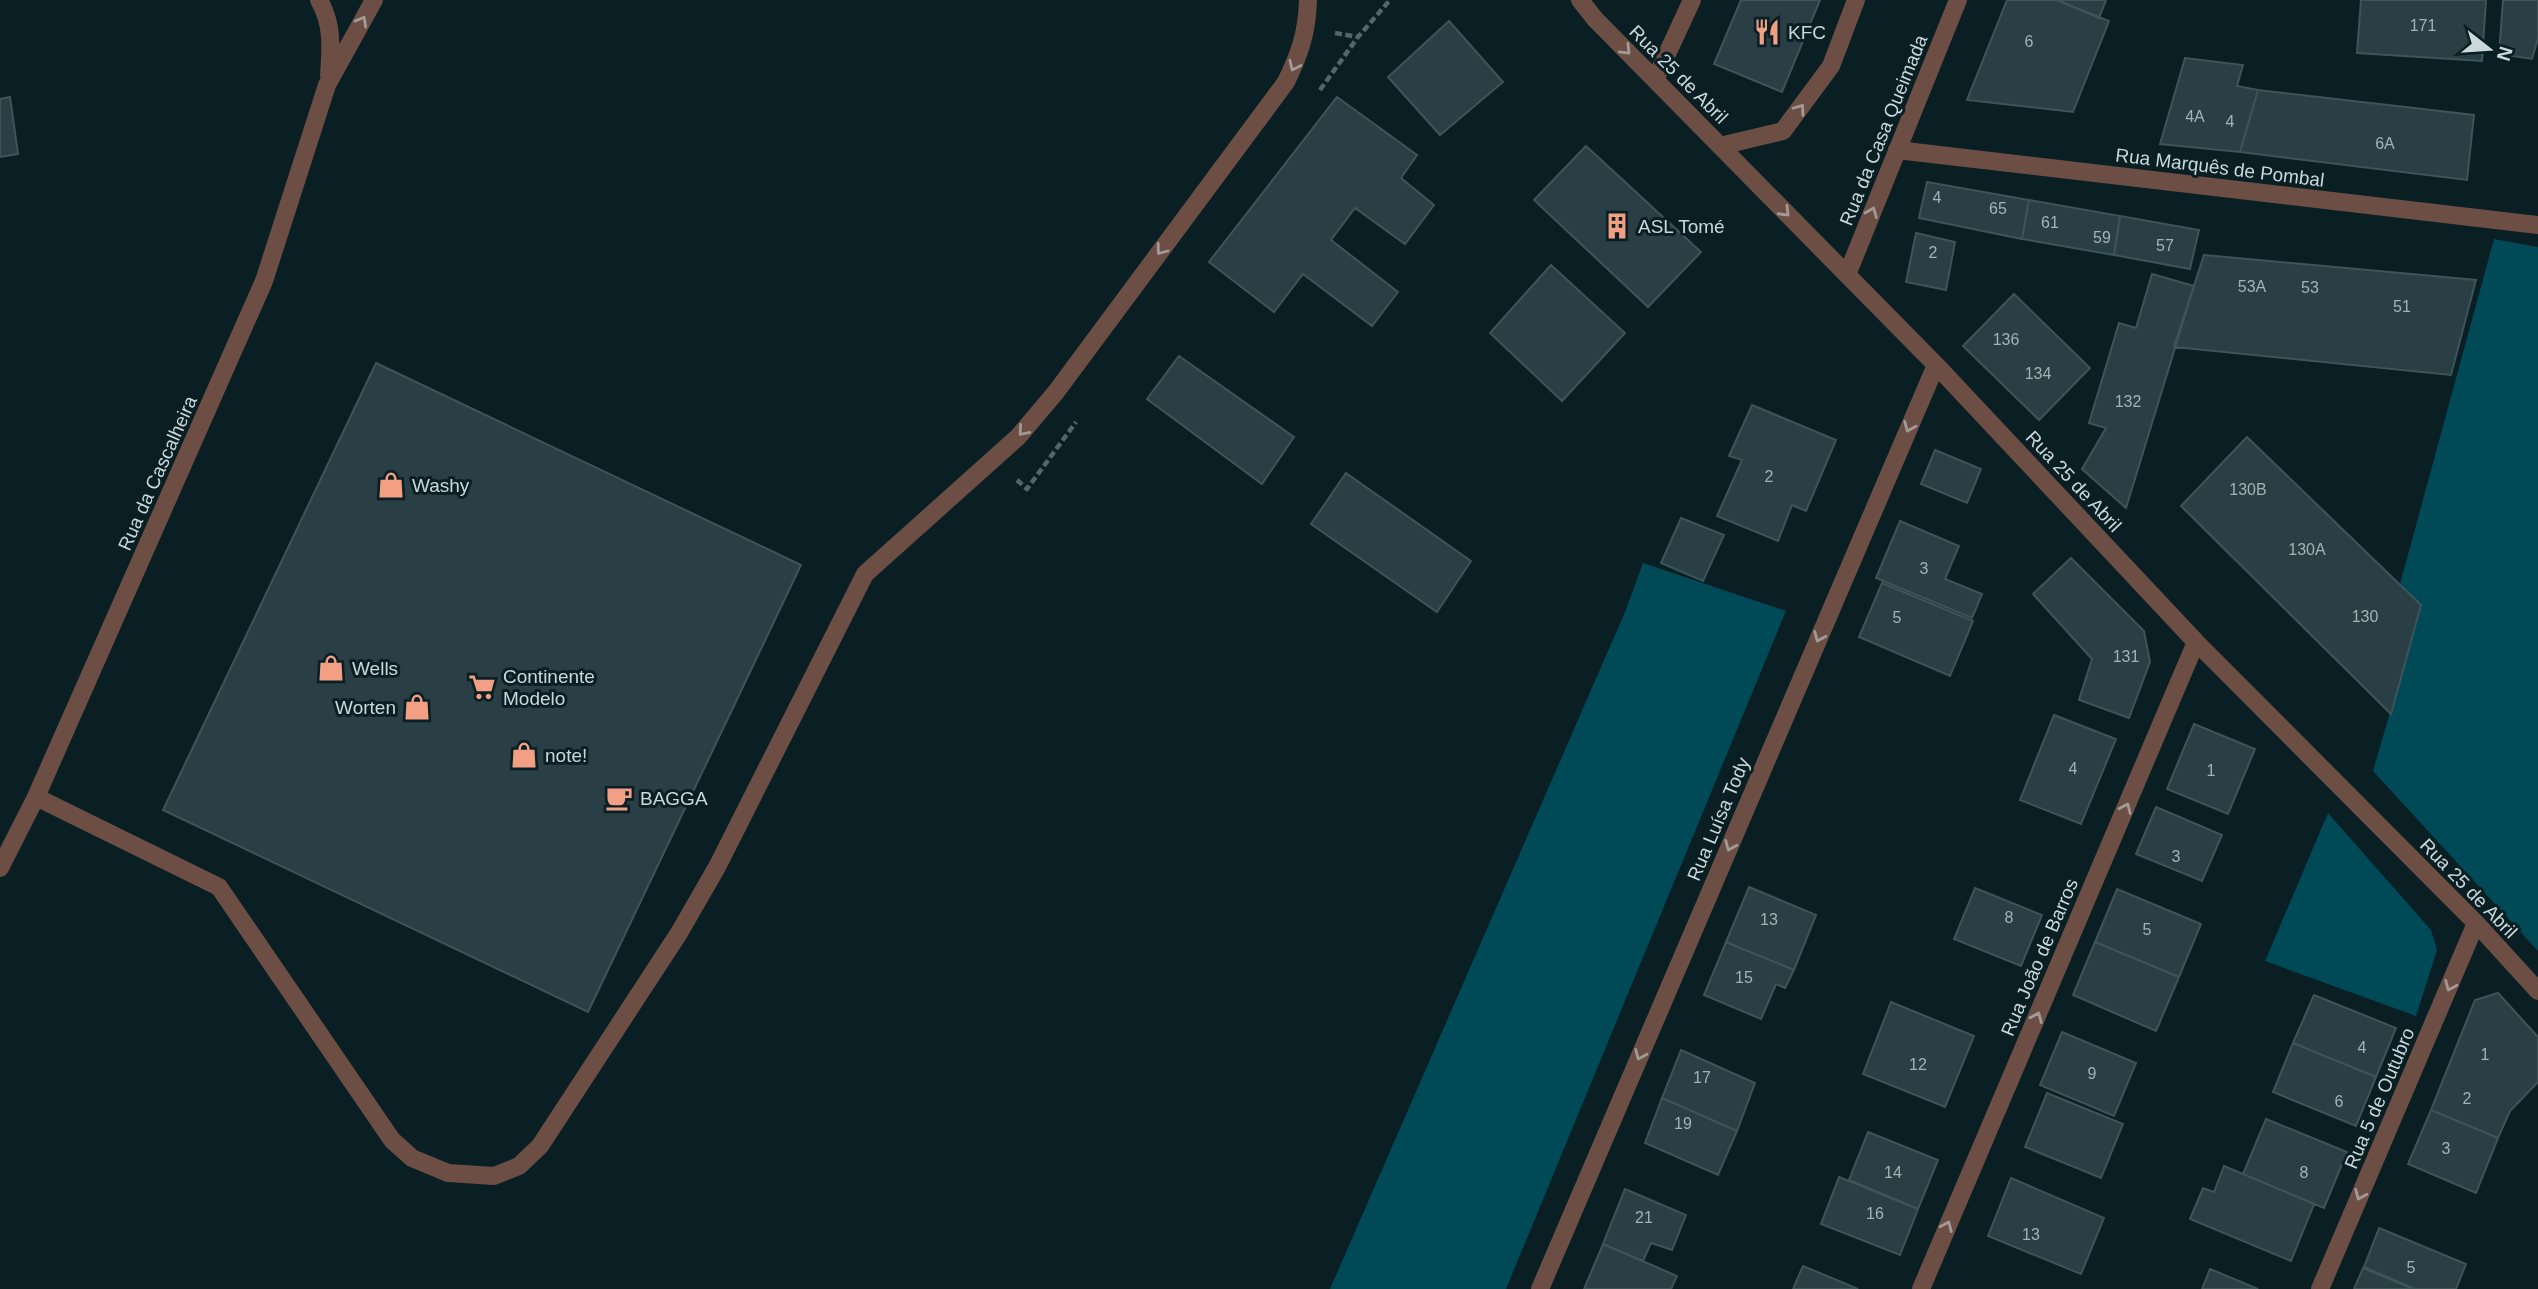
<svg xmlns="http://www.w3.org/2000/svg" width="2538" height="1289" font-family="Helvetica,sans-serif">
<style>
.green{fill:#004956}
.building{fill:#293f45;stroke:#3d5459;stroke-width:2}
.lines{fill:none;stroke-linecap:round;stroke-linejoin:round}
.path{stroke:#54666a;stroke-width:4.5;stroke-dasharray:7 3.5;stroke-linecap:butt}
.minor{stroke:#6d4e44;stroke-width:18}
.oneway{stroke:#a19a97}
.labels{text-anchor:middle;stroke-width:6;stroke-linejoin:round;paint-order:stroke}
.number-label{font-size:16px;fill:#a2b2b6}
.poi-label{font-size:19px;fill:#cbd8db;stroke:#091f24;text-anchor:start}
.street-label{font-size:19px;fill:#cbd8db;stroke:#091f24}
</style>
<rect width="100%" height="100%" fill="#091f24"/>
<path class="green" d="M2494,239l44,8v704l-165,-180 48,-166 -21,-21z
M1643,563l143,48 -280,678h-176l295,-677z
M2328,813l103,117 6,20 -21,66 -151,-55z"/>
<path class="building" d="M1741,0h79l-38,92 -68,-28z
M2007,0h50l52,21 -36,91 -106,-12z
M2057,0h49l-7,18z
M2361,0h125l-4,61 -125,-8z
M2503,0h35v38l-6,21 -33,-5z
M1449,21l54,61 -63,53 -52,-58z
M2185,58l58,7 -6,21 21,4 -18,62 -80,-8z
M2258,90l216,25 -7,65 -227,-28z
M10,97l8,57 -18,3v-58z
M1337,97l80,58 -16,23 33,27 -29,39 -50,-36 -24,32 67,52 -26,34 -69,-52 -29,38 -65,-50z
M1586,146l115,106 -53,55 -114,-107z
M1927,182l102,18 -7,39 -103,-21z
M2029,200l91,16 -6,39 -92,-16z
M2120,216l79,14 -9,39 -76,-14z
M1916,233l39,9 -9,48 -40,-8z
M2204,255l272,25 -25,95 -277,-28z
M1551,265l74,68 -63,68 -72,-68z
M2152,274l42,12 -68,222 -44,-39 24,-41 -17,-5 30,-100 17,5z
M2014,294l76,74 -51,52 -76,-74z
M1179,356l115,81 -32,47 -115,-85z
M376,363l425,202 -213,447 -425,-202z
M1752,405l84,35 -30,71 -14,-6 -14,36 -61,-25 25,-56 -13,-4z
M2247,437l174,168 -30,109 -210,-208z
M1935,450l46,19 -14,34 -46,-19z
M1346,473l125,88 -34,51 -126,-88z
M1681,518l43,17 -21,46 -42,-18z
M1900,521l59,25 -14,33 37,15 -10,24 -96,-40z
M2071,558l73,73 6,31 -21,56 -50,-18 13,-41 -59,-65z
M1882,583l91,38 -23,55 -91,-39z
M2054,715l62,24 -35,85 -61,-24z
M2194,724l61,25 -27,65 -61,-25z
M2156,807l66,28 -20,46 -66,-27z
M1749,887l67,28 -22,55 -68,-28z
M1975,888l67,27 -21,51 -67,-27z
M2117,889l84,35 -22,53 -84,-35z
M1726,942l68,28 -9,18 -9,-4 -15,35 -57,-24z
M2095,942l84,35 -23,54 -83,-36z
M2498,993l40,44v45l-28,29 -12,27 -67,-28 44,-110z
M2314,995l82,33 -20,49 -83,-34z
M1891,1002l83,34 -29,71 -82,-33z
M2062,1032l74,31 -22,53 -74,-31z
M2293,1043l83,34 -20,49 -83,-34z
M1681,1050l74,33 -18,48 -75,-33z
M2047,1093l76,31 -22,54 -76,-31z
M1662,1098l75,33 -19,44 -73,-32z
M2431,1110l67,28 -22,55 -68,-29z
M2266,1119l81,33 -23,56 -81,-34z
M1868,1132l70,28 -20,49 -69,-29z
M2224,1166l90,38 -23,57 -101,-42 13,-31 11,4z
M1839,1177l79,32 -18,46 -79,-31z
M2011,1178l93,40 -23,56 -93,-38z
M1625,1189l61,26 -14,35 -21,-7 -8,18 -40,-17z
M2379,1228l87,36 -10,25h-41l-51,-22z
M1603,1244l74,32 -6,13h-87z
M1803,1266l55,23h-65z
M2363,1268l50,21h-59z
M2210,1269l48,20h-56z"/>
<g class="lines">
<path class="path" d="M1335,33l23,4
M1320,90l38,-53 32,-37
M1017,480l10,9 49,-67"/>
<path class="minor" d="M319,0c14,24 12,48 10,75
M1580,0l15,19 341,346 260,277 280,281 62,68
M1655,80l37,-80
M1720,146l63,-15 48,-65 25,-66
M1897,150l641,75
M1847,275l111,-275
M36,797l183,90 173,253 20,18 36,15 46,3 25,-10 21,-20 139,-213 38,-66 148,-293 153,-137 38,-45 230,-310c14,-29 21,-49 22,-82
M0,868l36,-71 228,-516 63,-196 47,-85
M1540,1289l396,-924
M1921,1289l275,-647
M2320,1289l156,-366"/>
</g>
<defs><path id="oneway-chevron" d="M-2-3.5L2.5 0L-2 3.5" fill="none" stroke-width="1.6" stroke-linecap="round" stroke-linejoin="round" transform="scale(1.75)"/></defs>
<g class="oneway">
<use href="#oneway-chevron" transform="translate(362 21) rotate(-61)"/>
<use href="#oneway-chevron" transform="translate(1626 50) rotate(45)"/>
<use href="#oneway-chevron" transform="translate(1294 66) rotate(115)"/>
<use href="#oneway-chevron" transform="translate(1800 109) rotate(-54)"/>
<use href="#oneway-chevron" transform="translate(1785 212) rotate(46)"/>
<use href="#oneway-chevron" transform="translate(1872 212) rotate(-68)"/>
<use href="#oneway-chevron" transform="translate(1161 250) rotate(127)"/>
<use href="#oneway-chevron" transform="translate(1909 427) rotate(113)"/>
<use href="#oneway-chevron" transform="translate(1023 431) rotate(131)"/>
<use href="#oneway-chevron" transform="translate(1819 637) rotate(113)"/>
<use href="#oneway-chevron" transform="translate(2126 808) rotate(-67)"/>
<use href="#oneway-chevron" transform="translate(1730 846) rotate(113)"/>
<use href="#oneway-chevron" transform="translate(2450 986) rotate(113)"/>
<use href="#oneway-chevron" transform="translate(2037 1017) rotate(-67)"/>
<use href="#oneway-chevron" transform="translate(1640 1055) rotate(113)"/>
<use href="#oneway-chevron" transform="translate(2360 1195) rotate(113)"/>
<use href="#oneway-chevron" transform="translate(1947 1226) rotate(-67)"/>
</g>
<defs>
<g id="restaurant-bare" transform="scale(2.1)"><path d="M-5-6h1v4h1v-4h1v4h1v-4h1v5L-1.5 .5V6h-2V.5L-5-1ZM5-6V6H3V1.5H1.5Q1.5-4 5-6Z" fill="#f39f84" stroke="#091f24" stroke-width="2.5" paint-order="stroke"/></g>
<g id="building-bare" transform="scale(2.1)"><path d="M-4-6H4V6H1V3H-1V6H-4ZM-2.5-4.3h1.7v1.8h-1.7ZM.8-4.3h1.7v1.8H.8ZM-2.5-1h1.7V.8h-1.7ZM.8-1h1.7V.8H.8Z" fill="#f39f84" stroke="#091f24" stroke-width="2.5" paint-order="stroke"/></g>
<g id="shop-bare" transform="scale(2.1)"><path d="M-5-2.5h2.3a2.7 3.5 0 0 1 5.4 0H5L5.5 6h-11ZM-1.5-2.5h3a1.5 2.3 0 0 0-3 0Z" fill="#f39f84" stroke="#091f24" stroke-width="2.5" paint-order="stroke"/></g>
<g id="supermarket-bare" transform="scale(2.1)"><path d="M-6-5.5h2.5l.6 2H6L4.5 2H-2.5L-4.4-4H-6ZM-1.5 3.2a1.3 1.3 0 1 0 .1 0ZM3 3.2a1.3 1.3 0 1 0 .1 0Z" fill="#f39f84" stroke="#091f24" stroke-width="2.5" paint-order="stroke"/></g>
<g id="cafe-bare" transform="scale(2.1)"><path d="M-5.5-4.5H6V0H3Q3 3.5 0 3.5H-2.5Q-5.5 3.5-5.5 0ZM3-3.2v2h1.7v-2ZM-6 4.5H4V6H-6Z" fill="#f39f84" stroke="#091f24" stroke-width="2.5" paint-order="stroke"/></g>
</defs>
<g fill-rule="evenodd">
<use href="#restaurant-bare" x="1767" y="32"/>
<use href="#building-bare" x="1617" y="226"/>
<use href="#shop-bare" x="391" y="485"/>
<use href="#shop-bare" x="331" y="668"/>
<use href="#supermarket-bare" x="482" y="687"/>
<use href="#shop-bare" x="417" y="707"/>
<use href="#shop-bare" x="524" y="755"/>
<use href="#cafe-bare" x="619" y="798"/>
</g>
<g class="labels">
<g class="number-label">
<text x="2423" y="31">171</text>
<text x="2029" y="47">6</text>
<text x="2195" y="122">4A</text>
<text x="2230" y="127">4</text>
<text x="2385" y="149">6A</text>
<text x="1937" y="203">4</text>
<text x="1998" y="214">65</text>
<text x="2050" y="228">61</text>
<text x="2102" y="243">59</text>
<text x="2165" y="251">57</text>
<text x="1933" y="258">2</text>
<text x="2252" y="292">53A</text>
<text x="2310" y="293">53</text>
<text x="2402" y="312">51</text>
<text x="2006" y="345">136</text>
<text x="2038" y="379">134</text>
<text x="2128" y="407">132</text>
<text x="1769" y="482">2</text>
<text x="2248" y="495">130B</text>
<text x="2307" y="555">130A</text>
<text x="1924" y="574">3</text>
<text x="2365" y="622">130</text>
<text x="1897" y="623">5</text>
<text x="2126" y="662">131</text>
<text x="2073" y="774">4</text>
<text x="2211" y="776">1</text>
<text x="2176" y="862">3</text>
<text x="2009" y="923">8</text>
<text x="1769" y="925">13</text>
<text x="2147" y="935">5</text>
<text x="1744" y="983">15</text>
<text x="2362" y="1053">4</text>
<text x="2485" y="1060">1</text>
<text x="1918" y="1070">12</text>
<text x="2092" y="1079">9</text>
<text x="1702" y="1083">17</text>
<text x="2467" y="1104">2</text>
<text x="2339" y="1107">6</text>
<text x="1683" y="1129">19</text>
<text x="2446" y="1154">3</text>
<text x="1893" y="1178">14</text>
<text x="2304" y="1178">8</text>
<text x="1875" y="1219">16</text>
<text x="1644" y="1223">21</text>
<text x="2031" y="1240">13</text>
<text x="2411" y="1273">5</text>
</g>
<g class="poi-label">
<text x="1788" y="39">KFC</text>
<text x="1638" y="233">ASL Tomé</text>
<text x="412" y="492">Washy</text>
<text x="352" y="675">Wells</text>
<text x="503" y="683">Continente<tspan x="503" dy="22">Modelo</tspan></text>
<text x="396" y="714" text-anchor="end">Worten</text>
<text x="545" y="762">note!</text>
<text x="640" y="805">BAGGA</text>
</g>
<g class="street-label">
<text transform="translate(1679 74) rotate(45)" y="7">Rua 25 de Abril</text>
<text transform="translate(1883 130) rotate(-68)" y="7">Rua da Casa Queimada</text>
<text transform="translate(2220 167) rotate(7)" y="7">Rua Marquês de Pombal</text>
<text transform="translate(157 473) rotate(-66)" y="7">Rua da Cascalheira</text>
<text transform="translate(2074 481) rotate(47)" y="7">Rua 25 de Abril</text>
<text transform="translate(1718 819) rotate(-67)" y="7">Rua Luísa Tody</text>
<text transform="translate(2469 888) rotate(46)" y="7">Rua 25 de Abril</text>
<text transform="translate(2039 957) rotate(-67)" y="7">Rua João de Barros</text>
<text transform="translate(2379 1098) rotate(-67)" y="7">Rua 5 de Outubro</text>
</g>
</g>
<g transform="translate(2489 49) rotate(107)" stroke="#091f24" stroke-width="5" paint-order="stroke">
<path d="M0-5L12 26L0 18L-12 26Z" fill="#cbd8db"/>
<text y="-10" font-size="19" font-weight="bold" text-anchor="middle" fill="#cbd8db">N</text>
</g>
</svg>
